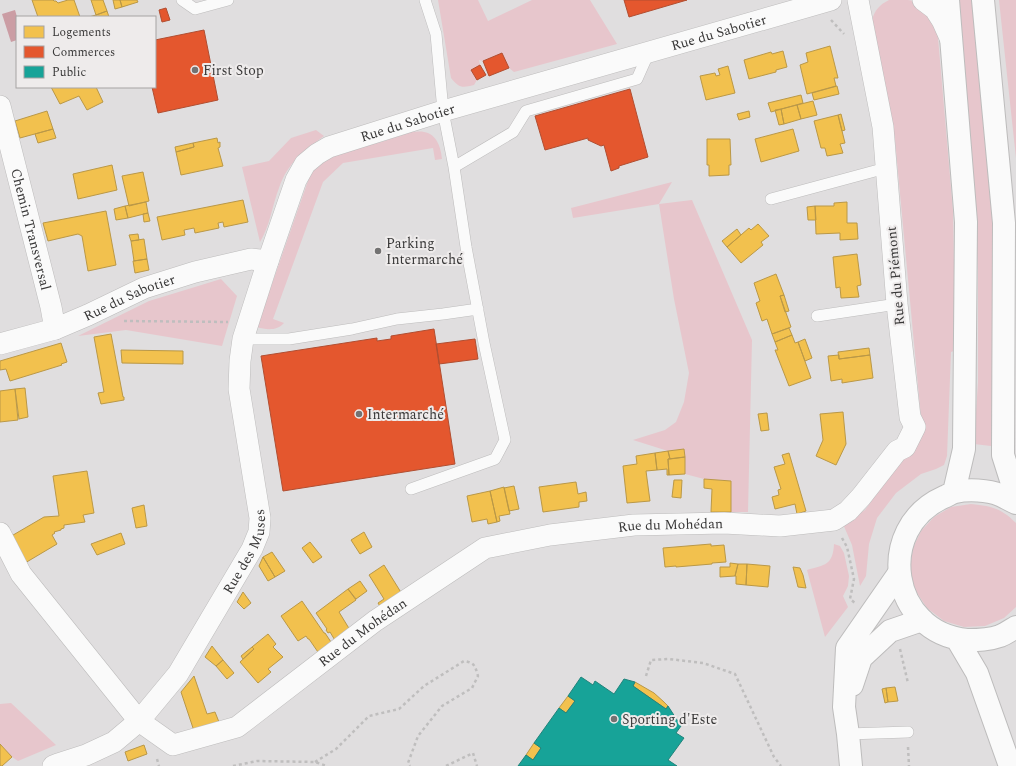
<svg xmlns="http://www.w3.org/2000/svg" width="1016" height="766" font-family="Spectral,serif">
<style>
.green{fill:#e7c6cc}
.water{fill:#cb9da4}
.homes{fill:#f2c14e;stroke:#ba9847}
.shops{fill:#e4572e;stroke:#b14e31}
.public{fill:#17a398;stroke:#21837b}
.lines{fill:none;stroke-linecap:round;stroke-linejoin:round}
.lane-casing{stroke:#bdbcbc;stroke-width:12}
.street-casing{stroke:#bdbcbc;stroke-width:22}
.secondary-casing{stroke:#bdbcbc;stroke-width:24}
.primary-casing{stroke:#bdbcbc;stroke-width:24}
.path{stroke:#bfbebe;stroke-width:2.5;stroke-dasharray:3 3;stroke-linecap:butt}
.lane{stroke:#fafafa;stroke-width:11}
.street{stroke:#fafafa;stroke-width:21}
.secondary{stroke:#fafafa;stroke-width:22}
.primary{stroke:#fafafa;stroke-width:22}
.poi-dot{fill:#737272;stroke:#eeebeb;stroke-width:1.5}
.labels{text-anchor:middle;stroke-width:4;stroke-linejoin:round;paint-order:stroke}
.street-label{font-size:14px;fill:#393838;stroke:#eeebeb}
.poi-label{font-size:14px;fill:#393838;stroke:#eeebeb;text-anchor:start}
</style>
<rect width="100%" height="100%" fill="#e0dedf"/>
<path class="green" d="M438,0h40l10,21 44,-21h58l27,44 -103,28 -5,-4 -7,-15 -19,8 -4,-1 1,5 -9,5 6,10 -3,5c-12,3 -15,3 -23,-7z
M889,0h19l6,1 23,25 16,185 2,104 -1,36 -3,1 -4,104 -3,9 -8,4 -15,5 -25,19 -19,25 -8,26 -3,32 -6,10 -8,-41 -9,-21 22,-14 54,-76 2,-16 -26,-278 -23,-120c3,-10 7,-15 17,-20z
M955,0h19l21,244v122l-4,80 -17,-2 4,-62v-112l-6,-118z
M999,0h17v158l-15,-139z
M316,130l8,6c-20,15 -36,26 -45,52 -7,18 -9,38 -19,54l-18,-75 27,-6 22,-23z
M411,132c4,0 9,-1 13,0 13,2 17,16 18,27l-7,1 -2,-12 -90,15 -20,19 -50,137 11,4c-7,8 -18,7 -27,4l52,-149 4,-8 17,-14 51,-14z
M672,182l-13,22 33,-4 60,140 -4,172h-17v-31l-27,-2 -19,-5v-17l-2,-8 -15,2 -35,-11 32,-10 11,-8 8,-20 5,-29 -15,-74 -15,-95 -86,14 -2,-10z
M221,279l16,17 -15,50 -96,-16 -48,6 71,-35 23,-7z
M971,504c20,2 30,4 45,19v84l-12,11 -19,8 -21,1 -20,-6 -17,-13 -12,-18 -5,-21 3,-21 8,-17 13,-14 17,-10z
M834,544l6,2 4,7 5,23 -1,10 -5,10 5,11 -23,30 -18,-67c18,-5 26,-5 27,-26z
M11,703l45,42 -38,16 -6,-4 -12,-13v-40z"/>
<path class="water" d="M15,10l2,7v23l-6,2 -9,-28z"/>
<path class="homes" d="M32,0h21l1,1h2l2,2 10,-3h6l6,17h-42z
M91,0h12l4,11 -11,4z
M113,0h7l2,7 -7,2z
M120,0h17l1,2 -16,5z
M107,11l2,6h-20l7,-2z
M830,46l8,32h-4l2,8 -29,8 -7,-29 8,-3 -2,-9z
M783,51l4,16 -11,3v2l-27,7 -5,-19 27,-8 1,2z
M728,66l7,27 -29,7 -6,-24 15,-3 1,3 4,-1 -2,-6z
M837,86l2,8 -25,6 -2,-7z
M51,87h45l7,15 -16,8 -8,-14 -19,8z
M801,95l2,8 -32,9 -3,-9z
M813,101l4,14 -16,4 -4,-14z
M797,105l4,14 -17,5 -3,-15z
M781,109l3,15 -5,1 -4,-15z
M47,111l6,18 -33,9 -5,-17z
M749,111l1,6 -11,3 -2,-6z
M841,114l4,16 -3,1 -4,-16z
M838,115l7,28 -5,1 3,9 -16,3 -2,-8h-4l-7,-27z
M53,129l3,9 -18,5 -3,-9z
M793,129l6,22 -38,11 -6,-23z
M217,138l1,5 2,-1v5l-2,1 5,18 -42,9 -5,-23 18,-5 -1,-4z
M707,139h23l1,26h-2v10l-20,1v-11h-2z
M193,143l1,4 -18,5 -1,-5z
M112,165l5,25 -39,9 -5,-25z
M143,172l6,29 -20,5 -7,-30z
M243,200l5,22 -24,5 -1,-5 -5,1 1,5 -24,5 -1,-5 -10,2 1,5 -23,5 -5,-23z
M146,202l2,11 -20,5 -3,-12z
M847,202v21h10l1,16 -18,1v-7l-24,1 -1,-28h19v-3z
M125,206l3,12 -12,2 -2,-11z
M815,206l1,14h-8l-1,-13z
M106,211l10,54 -28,6 -6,-35 -4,-2 -30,7 -5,-18z
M148,213l2,8 -6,1 -1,-8z
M758,224l11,12 -8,6 2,3 -22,18 -14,-16 22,-19 2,2z
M737,229l4,6 -14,12 -5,-6z
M138,234l1,6 -8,1 -2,-6z
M144,239l3,20 -13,2 -3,-20z
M857,254l4,31 -4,1 2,11 -18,1 -1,-11 -4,1 -3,-31z
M147,259l2,11 -14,3 -2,-12z
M776,274l8,21 -4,1 11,31 -19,7 -5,-15 -5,2 -6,-18 4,-2 -6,-18z
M784,295l5,16 -4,1 -5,-16z
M789,328l3,7 -17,7 -3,-8z
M111,334l12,63h1v3l-23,4 -3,-11 6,-1 -10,-55z
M792,335l3,8 3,-1 13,36 -22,8 -14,-36h3l-3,-8z
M805,339l7,19 -7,3 -7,-19z
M61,343l6,19 -6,2 1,1 -52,16 -4,-12 -6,1v-9z
M869,348l1,7 -31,4 -1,-7z
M121,350l62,1v13l-61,-1z
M839,355v4l31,-4 3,23 -31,5v-4l-11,2 -3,-25z
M25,388l3,29 -9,2 -4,-30z
M15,389l3,31 -18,2v-31z
M843,412l3,32 -10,21 -20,-9 7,-16 -3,-26z
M767,413l2,17 -8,1 -3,-17z
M684,449l1,8 -15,2 -2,-8z
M668,451l2,8h-2l1,16h-2v-6l-10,1 -2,-17z
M655,453l2,17 -11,1 4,30 -23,2 -4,-37 14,-2 -1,-8z
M789,453l17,58 -9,3 -2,-10 -20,5 -3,-12 7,-2 -1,-5 3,-1 -7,-22 11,-3 -3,-9z
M685,457v17l-16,1 -1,-16z
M87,471l7,42 -11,2 2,7 -21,3v3l-3,1v1l-7,2 1,1 -3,2 5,9 -32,19 -17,-25 36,-21 15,-1 -6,-40z
M704,479l27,2v31h-20l1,-23 -8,-1z
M674,480h8l-1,18 -9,-1z
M576,482l2,12 8,-2 1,9 -8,1v5l-36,5 -4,-25z
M514,486l5,23 -10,2 -5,-23z
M504,487l6,27 -11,2 1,5 -3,1 -7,-31z
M490,491l7,31 -9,2 -1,-5 -15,3 -5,-26z
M144,505l3,21 -11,2 -4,-20z
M364,532l8,15 -12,7 -9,-14z
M121,533l4,11 -28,11 -6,-11z
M310,542l12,15 -9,6 -11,-15z
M711,544v2l13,-1 2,17 -14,1v1l-36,3v-1l-11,1 -2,-19z
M272,552l13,19 -10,6 -12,-20z
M263,557l12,20 -7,4 -9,-15z
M730,563l8,1 -3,12 -15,1v-10h10z
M738,564h9l-1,21 -10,-1v-8h-1z
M747,564l23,2 -2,21 -22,-2z
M384,565l18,29 -21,14 -3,-5 6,-4 -15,-24z
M793,567l7,1 3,7 3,13 -8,-1z
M360,581l7,10 -11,8 -8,-10z
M348,589l8,11 -17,12 11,18 -14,12 -6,-10 -2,1 -2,-3 1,-1 -11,-16z
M243,592l8,11 -7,6 -7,-7z
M302,601l22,32h1l8,12 -13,10 -11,-16h-1l-2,-3 -8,5 -17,-25z
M268,634l8,10 -3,3 10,10 -15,12 3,3 -13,11 -18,-21 14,-13 -2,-2z
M212,646l11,14 -7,6 -11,-9z
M252,647l2,2 -11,10 -2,-3z
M223,660l11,13 -7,6 -11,-13z
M194,676l13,38 8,-2 4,10 -25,9 -13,-39z
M635,682l19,11 10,9 4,4 -2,3 -33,-23z
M895,687l3,14 -10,1 -2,-14z
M886,688l2,14 -3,1 -3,-14z
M568,696l7,5 -9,12 -7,-5z
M534,743l7,5 -8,12 -7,-5z
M0,744l12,13 -10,9h-2z
M144,745l3,9 -19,7 -3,-9z"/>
<path class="shops" d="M624,0h63l-58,17z
M166,8l4,12 -8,2 -3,-12z
M204,30l14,70 -60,13 -6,-26h3v-47z
M502,53l7,15 -20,8 -6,-15z
M480,65l6,10 -9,5 -6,-10z
M630,89l18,68 -29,9v2l-8,3 -7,-26 -3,1 -13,-6v-2l-43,12 -10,-34z
M434,329l21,135 -172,27 -22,-135 116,-18v3l14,-2v-3z
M475,339l3,20 -39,5 -3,-20z"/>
<path class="public" d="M581,677l12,8 2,-4 19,13 10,-15 11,3 -2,4 33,23 2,-3 13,20 -5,7 8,5 -16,22 9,6h-159l8,-11 7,5 8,-12 -7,-5 25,-35 7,5 9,-12 -7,-5z"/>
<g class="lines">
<g class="lane-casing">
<path id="lane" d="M182,0l13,9 33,-9
M454,167l59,-35 13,-21 111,-32 12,-27
M771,199l115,-31
M817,316l80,-12
M243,339h46l63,-10 45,-10 46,-5 35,-5
M411,489l84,-30 10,-19 -21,-97 -18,-96 -12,-80 -11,-56 -7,-77 -11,-34
M848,734l60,-2"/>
</g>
<g class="street-casing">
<g id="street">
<path d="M923,0l12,9 7,11 9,20"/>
<path id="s1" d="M0,106l51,201 4,22"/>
<path id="s2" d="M0,344l55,-15 33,-14 56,-27 51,-16 56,-13 17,2 28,-81 9,-16 12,-10 12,-7 114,-36 388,-111"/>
<path id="s3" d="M0,533l21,41 118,147 34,24 64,-18 138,-106 110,-73 65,-13 84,-10 90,-2 56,3 54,-6 14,-9 13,-14 36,-46 8,-4 10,-20 -5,-10 -13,-113 -14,-177 -25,-127"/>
<path id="s4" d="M53,766l5,-2 28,-9 28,-13 25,-21 39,-47 74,-125 7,-17 1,-14 -21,-129 1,-28 3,-22 25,-78"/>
</g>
</g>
<g class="secondary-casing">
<path id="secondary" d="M852,685l9,-27 29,-27 32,-11
M851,766l-3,-32 -4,-27 3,-59 52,-75"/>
</g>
<g class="primary-casing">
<path id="primary" d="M948,0l18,222 -2,227 -10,43
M983,0l21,223 -1,232 13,41
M1016,503c-5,-2 -11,-6 -16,-8 -12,-5 -32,-6 -45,-3 -4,1 -8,4 -11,5 -70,31 -54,136 23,143 11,0 22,0 33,-4 5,-2 11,-6 16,-9
M957,639l20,34 33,93"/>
</g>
<path class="path" d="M831,20l13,14
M124,321l104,1
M842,538l5,9 7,32 -4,20 5,4
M900,649l8,34
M646,676l5,-16 18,-1 34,4 32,11 39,83 7,9
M908,747l1,19
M157,759l2,7
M315,762l21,-13 33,-33 30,-7 25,-23 40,-25c11,2 11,5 14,15l-6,12 -30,18 -24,30 -10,27 2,3
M233,766l24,-5 58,1 12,4
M446,766l27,-13 4,13"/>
<use href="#lane" class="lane"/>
<use href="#street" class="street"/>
<use href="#secondary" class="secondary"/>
<use href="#primary" class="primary"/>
</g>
<g class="poi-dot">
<circle cx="195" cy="70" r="4"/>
<circle cx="378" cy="251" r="4"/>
<circle cx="359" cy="414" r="4"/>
<circle cx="614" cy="719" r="4"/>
</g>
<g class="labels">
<g class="street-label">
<text dy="5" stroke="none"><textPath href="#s2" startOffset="823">Rue du Sabotier</textPath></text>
<text dy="5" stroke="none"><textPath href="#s2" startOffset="499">Rue du Sabotier</textPath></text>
<text dy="5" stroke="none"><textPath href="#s1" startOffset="127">Chemin Transversal</textPath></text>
<text transform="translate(895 276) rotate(-95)" y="5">Rue du Piémont</text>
<text dy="5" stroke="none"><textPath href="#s2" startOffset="138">Rue du Sabotier</textPath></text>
<text dy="5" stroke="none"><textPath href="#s3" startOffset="836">Rue du Mohédan</textPath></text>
<text dy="5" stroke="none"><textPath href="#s4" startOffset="300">Rue des Muses</textPath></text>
<text dy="5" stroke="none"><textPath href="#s3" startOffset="500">Rue du Mohédan</textPath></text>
</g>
<g class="poi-label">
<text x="203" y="75">First Stop</text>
<text x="386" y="248">Parking<tspan x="386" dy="16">Intermarché</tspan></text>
<text x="367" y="419">Intermarché</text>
<text x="622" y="724">Sporting d'Este</text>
</g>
</g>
<rect x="16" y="16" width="140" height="72" fill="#eeebeb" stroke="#a6a3a3"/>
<rect x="24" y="26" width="20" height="12" fill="#f2c14e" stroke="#a6a3a3"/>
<text x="52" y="36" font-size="12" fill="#393838">Logements</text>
<rect x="24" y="46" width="20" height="12" fill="#e4572e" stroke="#a6a3a3"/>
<text x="52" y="56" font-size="12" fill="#393838">Commerces</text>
<rect x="24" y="66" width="20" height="12" fill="#17a398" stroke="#a6a3a3"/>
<text x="52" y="76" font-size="12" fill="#393838">Public</text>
</svg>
